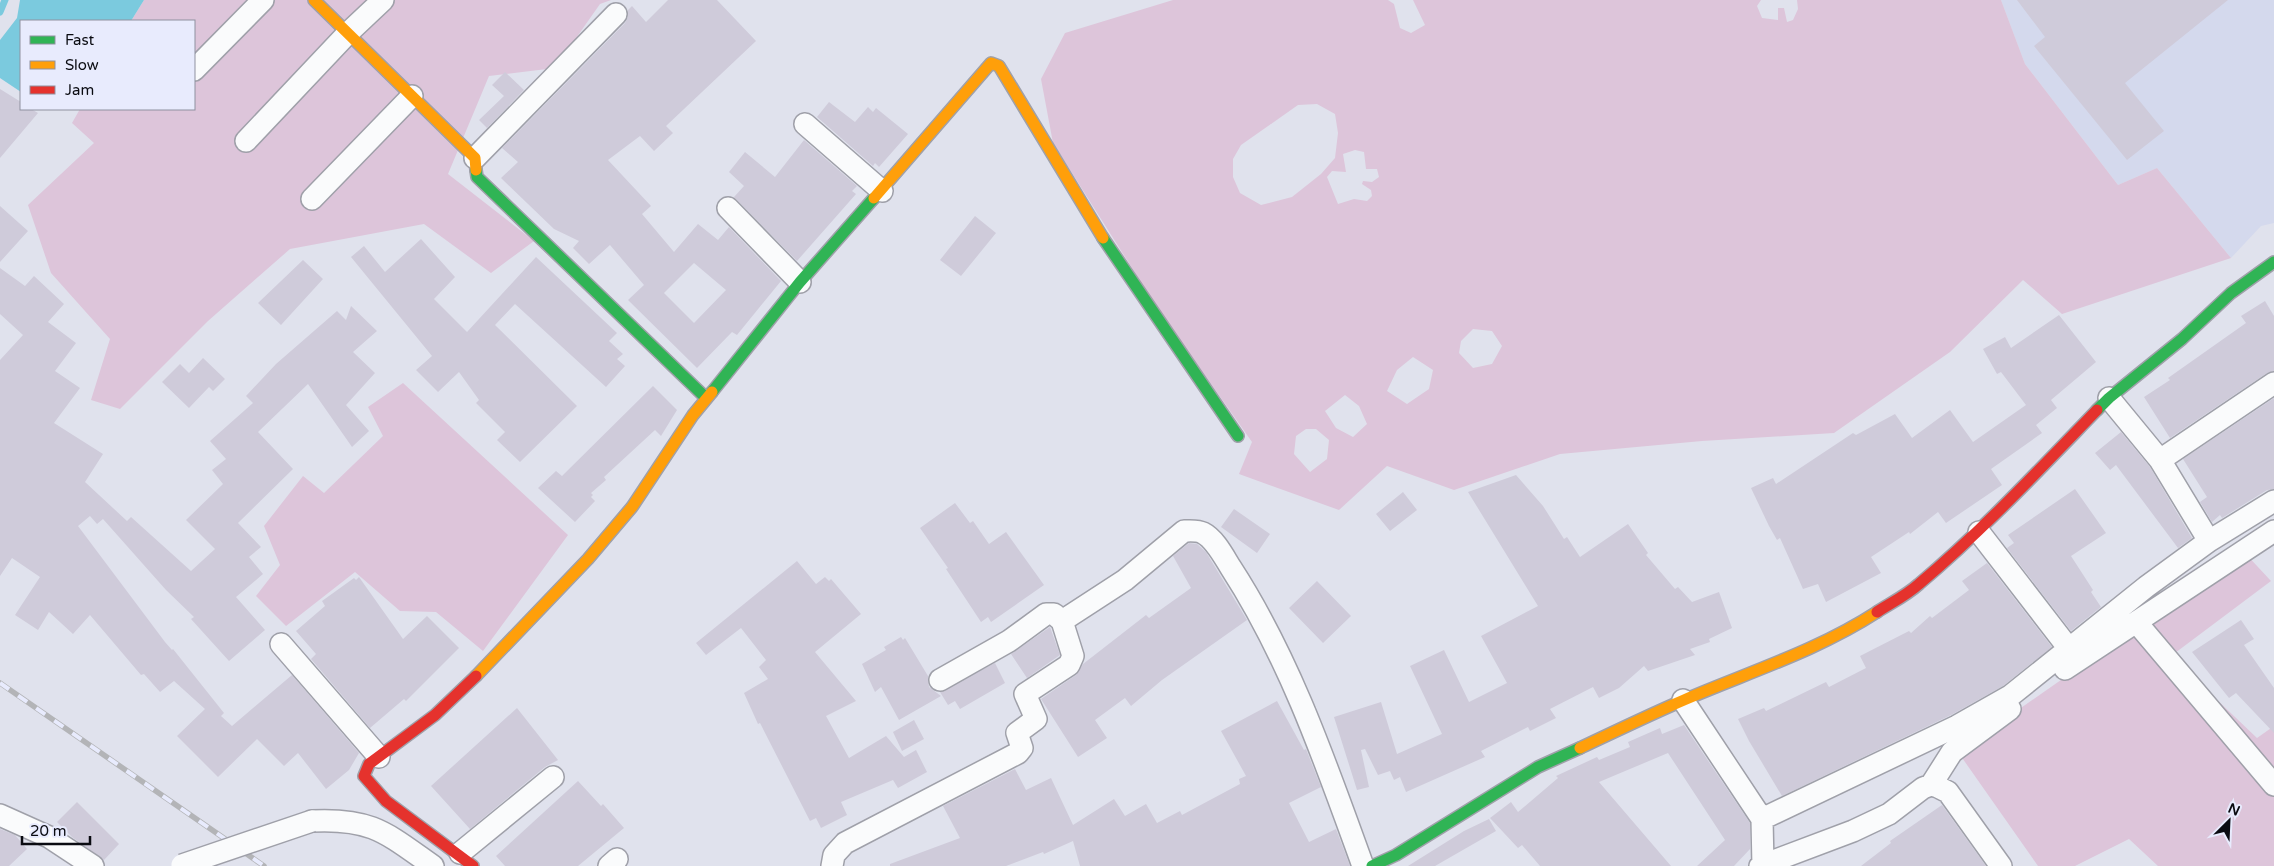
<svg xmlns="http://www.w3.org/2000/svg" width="2274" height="866" font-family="'Varela Round',sans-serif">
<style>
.built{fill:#d4d9ed}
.green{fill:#ddc5da;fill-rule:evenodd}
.water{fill:#7bcade}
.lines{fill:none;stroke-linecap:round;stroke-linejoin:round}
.stream{stroke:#7bcade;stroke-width:7}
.building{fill:#cfcbda;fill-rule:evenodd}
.street-casing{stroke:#9fa0a9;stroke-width:24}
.fast-casing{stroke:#9fa0a9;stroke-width:14}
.slow-casing{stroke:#9fa0a9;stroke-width:14}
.jam-casing{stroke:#9fa0a9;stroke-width:14}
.street{stroke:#fafbfc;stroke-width:21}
.fast{stroke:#30b455;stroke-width:11}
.slow{stroke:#ff9f0a;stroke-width:11}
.jam{stroke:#e5322d;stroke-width:11}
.rail-casing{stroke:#b3b4b7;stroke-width:5.5}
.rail{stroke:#e8ebfd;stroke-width:4;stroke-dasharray:11;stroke-linecap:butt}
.street-bridge-casing{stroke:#9fa0a9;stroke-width:24;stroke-linecap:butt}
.street-bridge{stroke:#fafbfc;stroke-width:21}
</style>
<rect width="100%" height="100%" fill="#e0e2ed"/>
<path class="built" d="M2001,0h273v223l-13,3 -30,32 -74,-90 -39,17 -93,-121z"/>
<path class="green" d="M144,0h467l-11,4 -45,64 -66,8 -41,98 86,67 -43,32 -67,-49 -134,25 -82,72 -88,88 -29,-9 19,-61 -59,-66 -23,-68 66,-62 -22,-20 8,-14h114v-88h-63z
M1173,0h215l6,4 6,24 11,5 14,-8 -12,-25h348l-4,6 5,12 16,2v-12h6l3,14 6,-2 5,-11 -1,-9h204l24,64 93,121 39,-17 74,90 -169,56 -39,-34 -73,72 -116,81 -132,8 -142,13 -106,36 -67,-24 -48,44 -100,-36 13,-32 -96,-136 -103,-163 -12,-64 24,-46zM1317,104l18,10 3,19 -3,25 -14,16 -29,23 -31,8 -21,-12 -7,-16v-18l8,-14 57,-40zM1355,150l9,2 2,17h11l2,8 -7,5 -9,-1 -1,3 9,6 1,6 -5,5 -13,-2 -16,5 -11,-27 5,-6 14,1 -3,-18zM1473,329l19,2 10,15 -10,18 -19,4 -14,-15 2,-12zM1413,357l20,13 -4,19 -22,15 -20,-13 10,-21zM1345,395l14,11 8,18 -14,13 -17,-9 -11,-17zM1306,429h10l13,11 -2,19 -17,13 -16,-18 2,-18z
M403,383l165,152 -85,116 -47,-39 -36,-1 -45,-39 -69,54 -30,-30 24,-31 -16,-39 39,-50 21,17 59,-57 -15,-29z
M2244,552l27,29 -100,75 86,82 17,-12v140h-116l-29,-27 -54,27h-37l-80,-114z"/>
<path class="water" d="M20,0h124l-13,21h-110v71l-21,-14v-38l17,-22z"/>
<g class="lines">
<path class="stream" d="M0,12l5,-12"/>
</g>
<path class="building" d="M668,0h49l39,41 -90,85 7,7 -19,18 -14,-15 -32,24 43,46 -9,8 32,38 24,-28 20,16 11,-13 52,54 -44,54 -5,-3 -35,36 -69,-68 16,-15 -34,-40 -21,19 -16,-16 6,-7 -25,-12 -53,-51 17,-16 -16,-14 123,-125 3,-6v-7l4,-4 14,16zM694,263l32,27 -32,33 -30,-30z
M2017,0h211l-103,83 39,48 -37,29 -93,-114 11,-9z
M505,72l19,18 -37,38 -8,-8 25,-24 -12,-11z
M0,89l21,13v7h10l7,4 -38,45z
M829,102l26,20 13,-15 5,5 3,-4 32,26 -29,33 -4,-4 -2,3 -56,-49z
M804,140l53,46 -5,5 4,3 -59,67 -63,-64 10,-11 -15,-14 16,-20 30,25z
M0,206l28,25 -28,31z
M975,216l21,17 -35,43 -21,-16z
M421,239l34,38 -21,22 33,33 69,-75 81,76 -8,8 14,13 -6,5 8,7 -19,21 -91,-83 -20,21 82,81 -57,56 -23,-22 8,-8 -29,-29 3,-3 -20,-28 -21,20 -22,-22 16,-14 -81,-99 13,-11 21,26z
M303,260l20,19 -42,46 -23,-22z
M0,268l25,18 9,-10 30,28 -16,18 28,21 -21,28 25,17 -26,35 49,31 -18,28 42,39 4,-4 60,54 24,-22 -29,-29 37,-36 -11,-14 14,-11 -16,-18 43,-38 -7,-7 30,-32 61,-53 9,9 5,-14 26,25 -24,21 22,21 -29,32 23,26 -17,16 -44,-63 -50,48 35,37 -55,54 23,24 -12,10 14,17 -27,23 29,33 -36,31 -38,-42 3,-2 -28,-27 -63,-71 -6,5 -7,-8 -12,10 87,116 7,8 1,-1 51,64 -3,3 11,10 60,-51 67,78 -10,17 -23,19 -28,-36 -14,13 -27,-27 -39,38 -41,-41 28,-27 -31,-28 -14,11 -16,-18 -3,1 -51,-60 -17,19 -24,-22 -11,18 -23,-15 25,-38 -28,-19 -12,18v-216l23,-25 -23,-21z
M2265,301l9,15v55l-7,2 -97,65 -26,-41 26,-17 -2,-2 78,-55 -5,-7z
M2059,315l37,47 -45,38 6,8 -21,17 6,8 -51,36 11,16 -56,38 -8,-11 -28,22 -1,-2 -38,25 10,16 -55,29 -8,-18 -15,5 -23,-51 -3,2 -8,-14 -18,-38 22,-10 3,6 77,-51 3,2 39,-21 17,24 38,-28 23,32 53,-37 -25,-33 -4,2 -14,-25 22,-12 6,11z
M203,358l22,21 -12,12 -4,-4 -20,21 -27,-26 18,-18 9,9z
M653,386l24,24 -16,26 -6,-6 -51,47 2,3 -15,13 2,2 -2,2 4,4 -20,21 -37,-34 18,-17 6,5z
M2274,398v91l-7,1 -45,28 -2,-3 -8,7 -12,-20 7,-5 -24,-38z
M2121,432l29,35 42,71 -14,10 -62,-83 -6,5 -15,-17z
M1516,475l27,31 21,33 3,-2 13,20 48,-33 20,29 -2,2 29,34 3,-2 14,15 27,-10 13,36 -23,11 1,3 -20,7 5,6 -47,16 -4,-5 -25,22 -20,10 -6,-11 -43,22 6,9 -26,13 -2,-4 -47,24 4,6 -79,35 -6,-15 -6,3 -4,-9 -12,4 -13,-26 -4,1 8,37 -12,3 -23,-73 47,-15 16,52 45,-20 -32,-68 34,-16 25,52 38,-19 -26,-47 57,-30 -70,-114z
M2075,489l31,44 -35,23 22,34 -2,2 10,15 -30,24 -64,-83 7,-5 -6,-8z
M1403,492l14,18 -27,21 -14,-17z
M955,503l15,20 3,-2 16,23 17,-12 38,53 -53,37 -3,-5 -7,5 -35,-53 2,-1 -28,-40z
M1234,509l36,25 -13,19 -36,-26z
M1189,543l8,1 9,8 41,68 -85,60 -31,26 -6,-8 -30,22 12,18 -29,19 -37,-58 35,-24 7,-11 63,-49 3,3 42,-30 -18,-32z
M797,561l19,23 9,-7 4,4 2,-2 30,35 -46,38 41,49 -30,15 23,42 37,-22 18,21 12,-7 11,22 -29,16 -5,-8 -52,22 6,13 -26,13 -5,-10 -6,3 -50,-98 -2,1 -14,-31 24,-14 -9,-12 7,-7 -25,-32 -35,27 -10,-12z
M1987,563l65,84 -49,39 -52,29 -169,81 -33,-55 -11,-22 26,-11 2,3 60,-29 3,5 37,-19 -6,-12 49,-25 2,2 19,-17 2,2 37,-28 -7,-9z
M359,577l44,62 24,-23 32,32 -53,53 -2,-2 -34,29 -59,-69 5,-5 -20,-23 29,-25 -3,-5 32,-23 2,2z
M1317,581l34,35 -28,27 -34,-35z
M2241,620l13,19 -10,6 30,43v45l-38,-40 -7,5 -37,-46z
M1050,627l10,28 -33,23 -16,-24z
M901,637l2,3 2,-2 23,38 1,11 12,9 -42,24 -18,-33 -6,5 -13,-28 24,-14 -2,-3z
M995,663l10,20 -45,26 -5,-8 -7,4 -8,-13z
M1277,701l27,49 2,-1 15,38 -32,16 20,39 27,-13 14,37h-270l-7,-25 -29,13 -1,-2 -37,14h-116v-2l70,-26 -17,-32 72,-37 11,21 25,-12 22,47 41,-26 11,17 21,-12 11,19 23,-12 2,4 58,-31 -1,-5 7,-3 -25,-45z
M517,708l41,52 -13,7 -75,62 -39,-43z
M914,720l10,19 -22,12 -9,-19z
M1684,725l66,98v26l-16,17h-37l28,-26 -57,-87 -69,29 72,84h-131l-18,-21 -4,3 -28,-30 21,-16 7,10 40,-34 -2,-2 41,-19 2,3 31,-13 -2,-5 32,-14 2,6z
M578,781l23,25 2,-2 21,24 -46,38h-73l-9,-10z
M77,802l42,42 -15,16 -32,-23 -15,-15z
M1942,805l44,61h-125l30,-23 -1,-2z
M1489,819l7,12 -61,35h-27l56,-35z
M0,829l15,6 12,14 -18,17h-9z"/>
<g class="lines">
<g class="street-casing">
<path id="street" d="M194,70l69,-70
M805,124l77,67
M246,141l102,-108 35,-33
M475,158l141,-144
M312,199l100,-103
M728,208l72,74
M2109,398l51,62 49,81
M2160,460l114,-77
M1979,532l91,118
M1062,621l63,-41 59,-49c6,0 13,-1 19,2 12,6 21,24 28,35 59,91 95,196 132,298
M2137,623l137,162
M281,644l98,113
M2065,669l209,-138
M1683,700l79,119 1,47
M1931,785l21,-33 58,-43
M0,815l49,22 44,29
M1762,819l195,-93 53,-30 136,-109 63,-46 65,-40
M312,821c60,-3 74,12 121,45
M460,853l93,-76
M609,866l8,-7
M832,866l2,-11 11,-12 173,-90 4,-5 -5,-15 19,-14 -11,-25 44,-29 4,-9 -11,-35 -8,-7h-8l-37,27 -69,39
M1760,866l93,-35 36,-17 34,-26 8,-3 7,2 10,5 53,74"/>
</g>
<g class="fast-casing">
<path id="fast" d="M476,170l1,7 229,221
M1103,238l135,198
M712,392l88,-110 74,-84
M2097,410l12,-12 73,-59 49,-46 43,-31
M1372,866l24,-11 142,-88 42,-19"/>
</g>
<g class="slow-casing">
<path id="slow" d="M314,0l161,158 1,12
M874,198l117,-135 8,3 104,172
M476,676l112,-117 44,-52 61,-92 19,-23
M1580,748c34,-16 69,-33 104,-48 65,-28 133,-49 193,-88"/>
</g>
<g class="jam-casing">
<path id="jam" d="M1877,612c14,-9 30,-17 42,-28 64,-54 120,-114 178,-174
M473,866l-87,-65 -22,-25 5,-12 66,-49 41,-39"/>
</g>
<use href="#street" class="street"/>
<use href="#fast" class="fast"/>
<use href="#slow" class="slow"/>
<use href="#jam" class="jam"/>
<g class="rail-casing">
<path id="rail" d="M0,683l264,183"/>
</g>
<use href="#rail" class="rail"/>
<g class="street-bridge-casing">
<path id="street-bridge" d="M182,865l130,-44"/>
</g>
<use href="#street-bridge" class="street-bridge"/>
</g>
<rect x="20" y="20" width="175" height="90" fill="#e8ebfd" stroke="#8f919f"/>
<rect x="30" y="36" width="25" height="8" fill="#30b455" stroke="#8f919f"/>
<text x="65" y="45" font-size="15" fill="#0a0b11">Fast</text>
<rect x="30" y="61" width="25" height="8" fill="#ff9f0a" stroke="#8f919f"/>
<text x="65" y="70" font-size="15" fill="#0a0b11">Slow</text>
<rect x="30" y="86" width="25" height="8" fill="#e5322d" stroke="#8f919f"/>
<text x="65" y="95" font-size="15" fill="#0a0b11">Jam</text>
<g transform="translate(2229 821) rotate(24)" stroke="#e8ebfd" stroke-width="4" paint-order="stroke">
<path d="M0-4L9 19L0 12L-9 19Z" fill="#0a0b11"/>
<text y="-8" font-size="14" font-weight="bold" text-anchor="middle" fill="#0a0b11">N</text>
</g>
<path d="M22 836v8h68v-8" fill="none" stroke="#0a0b11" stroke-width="2.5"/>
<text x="30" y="836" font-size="15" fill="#0a0b11" stroke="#e8ebfd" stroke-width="4" paint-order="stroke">20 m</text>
</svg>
